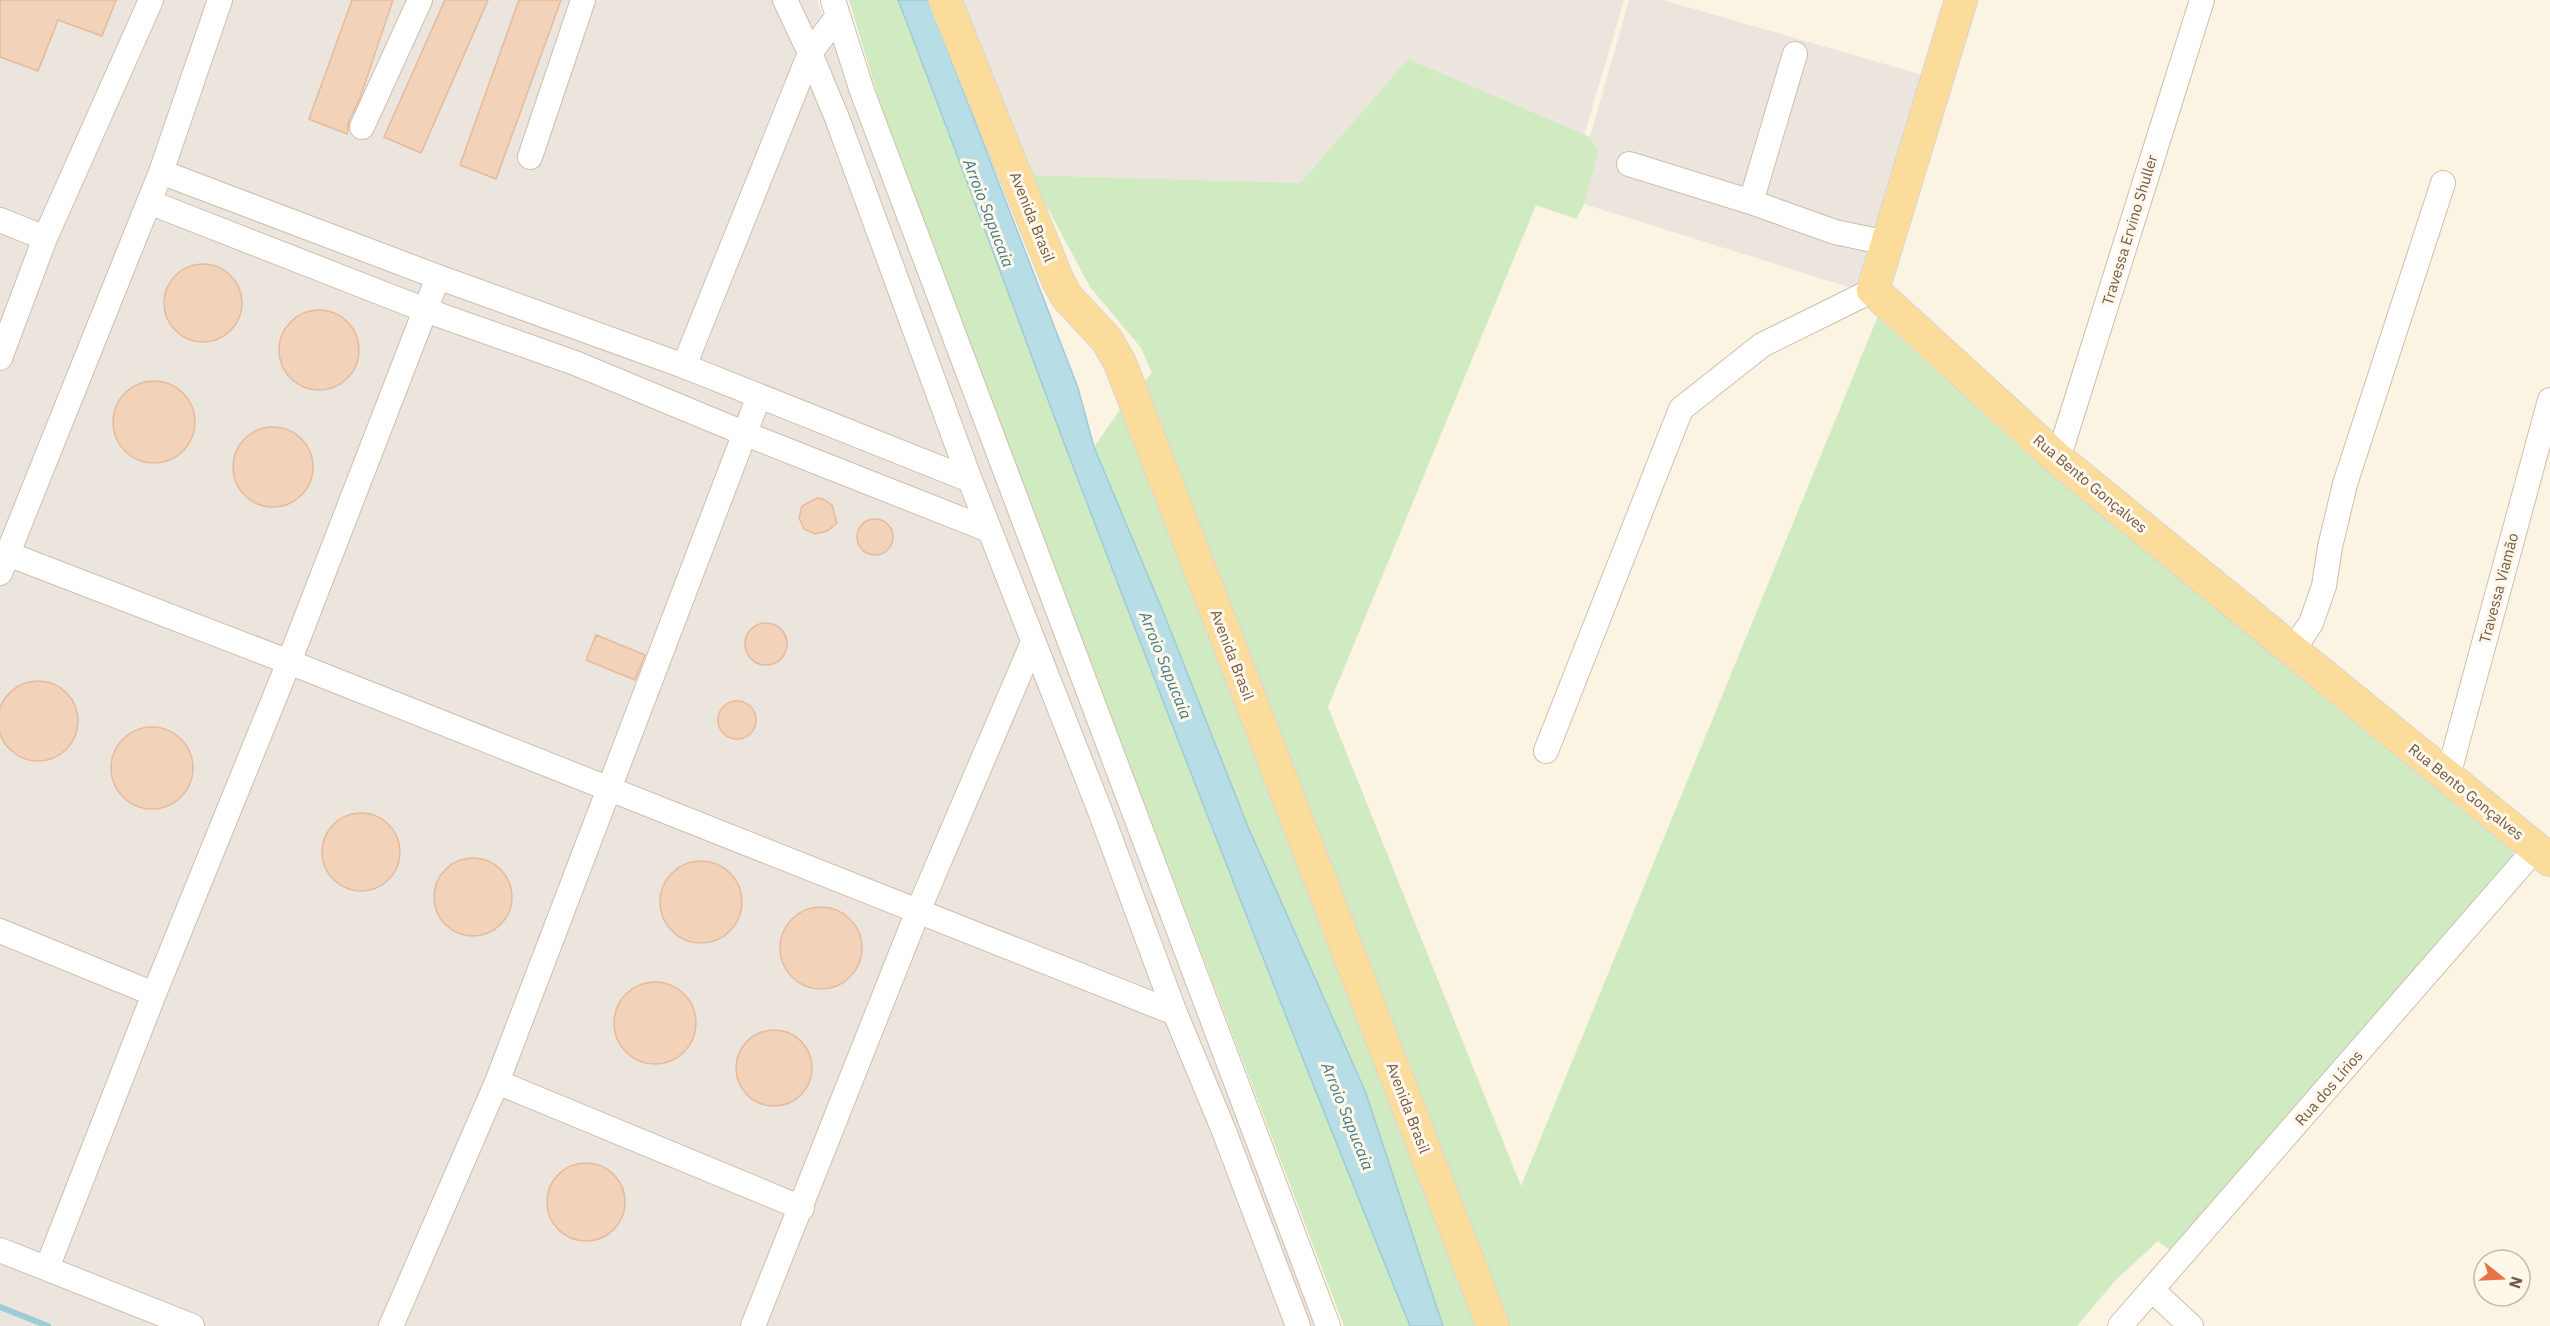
<svg xmlns="http://www.w3.org/2000/svg" width="2550" height="1326" font-family="'IBM Plex Sans',sans-serif">
<style>
.industrial{fill:#ebe5de}
.green{fill:#d0eac1}
.water{fill:#b7dde6;stroke:#9dccd8;stroke-width:1.5}
.lines{fill:none;stroke-linecap:round;stroke-linejoin:round}
.stream{stroke:#9dccd8;stroke-width:6}
.building{fill:#f2d3ba;stroke:#e4ba9b;stroke-width:1.5}
.minor-casing{stroke:#d0beac;stroke-width:26}
.major-casing{stroke:#dbd4d0;stroke-width:34}
.minor{stroke:#fff;stroke-width:24}
.major{stroke:#fbdc9b;stroke-width:32}
.labels{text-anchor:middle;stroke-width:6;stroke-linejoin:round;paint-order:stroke}
.street-label{font-size:15px;fill:#745a49;stroke:#fff7e9}
.water-label{font-size:16px;font-style:italic;fill:#427a88;stroke:#fff7e9}
</style>
<rect width="100%" height="100%" fill="#fcf4e3"/>
<path class="industrial" d="M0,0h817l504,1326h-1321z
M959,0h665l-40,136 -176,-77 -108,124 -270,-8z
M1629,0h34l260,75 -62,216 -277,-87 15,-53 -9,-14z"/>
<path class="green" d="M849,0h49c58,149 112,299 168,448 112,294 226,587 344,878h-66l-454,-1189z
M1408,59l182,78 9,14 -15,53 -8,15 -40,-14 -208,502 193,479 357,-870 630,529 7,13 -341,396 -16,-13 -43,40 -38,45h-634l-78,-235 -117,-264 -84,-213 -70,-167 23,-33 35,-41 -11,-25 -51,-61 -60,-112 270,8z"/>
<path class="water" d="M898,0h30l150,388 16,59 70,167 84,213 117,264 78,235h-33c-118,-291 -232,-584 -344,-878 -56,-149 -110,-299 -168,-448z"/>
<g class="lines">
<path class="stream" d="M0,1307l48,19"/>
</g>
<path class="building" d="M0,0h116l-14,36 -44,-16 -20,51 -38,-14z
M352,0h41l-33,98 -11,23 -2,13 -38,-15z
M445,0h43l-67,153 -37,-16z
M519,0h42l-65,179 -36,-14z
M164 303a39 39 0 1 1 78 0a39 39 0 1 1-78 0Z
M279 350a40 40 0 1 1 80 0a40 40 0 1 1-80 0Z
M113 422a41 41 0 1 1 82 0a41 41 0 1 1-82 0Z
M233 467a40 40 0 1 1 80 0a40 40 0 1 1-80 0Z
M817,498l6,1 9,6 5,18 -10,8 -12,3 -11,-5 -5,-11 3,-12z
M857 537a18 18 0 1 1 36 0a18 18 0 1 1-36 0Z
M745 644a21 21 0 1 1 42 0a21 21 0 1 1-42 0Z
M596,635l49,20 -10,25 -49,-20z
M-2 721a40 40 0 1 1 80 0a40 40 0 1 1-80 0Z
M718 720a19 19 0 1 1 38 0a19 19 0 1 1-38 0Z
M111 768a41 41 0 1 1 82 0a41 41 0 1 1-82 0Z
M322 852a39 39 0 1 1 78 0a39 39 0 1 1-78 0Z
M434 897a39 39 0 1 1 78 0a39 39 0 1 1-78 0Z
M660 902a41 41 0 1 1 82 0a41 41 0 1 1-82 0Z
M780 948a41 41 0 1 1 82 0a41 41 0 1 1-82 0Z
M614 1023a41 41 0 1 1 82 0a41 41 0 1 1-82 0Z
M736 1068a38 38 0 1 1 76 0a38 38 0 1 1-76 0Z
M547 1202a39 39 0 1 1 78 0a39 39 0 1 1-78 0Z"/>
<g class="lines">
<g class="minor-casing">
<path id="minor" d="M785,0l25,53 27,65 133,362 130,331 75,202 49,118 74,195
M833,0l29,91 466,1235
M362,127l58,-127
M530,157l53,-157
M1629,164l122,38 84,30 52,11
M161,172l277,105 246,89 286,114
M149,202l276,108 150,53 171,71 243,96
M1751,202l44,-148
M0,220l45,18
M0,358l45,-120 106,-238
M684,366l126,-313 28,-37
M2058,459l144,-459
M8,554l281,108 886,351
M0,573l161,-401 59,-172
M2293,650l18,-27 13,-37 6,-39 15,-63 98,-301
M1546,751l135,-342 81,-64 111,-55
M2448,776l102,-376
M0,931l154,63
M497,1082l305,126
M0,1250l192,76
M47,1268l107,-274 135,-332 149,-385
M2153,1291l38,35
M391,1326l106,-244 262,-686
M753,1326l165,-415 115,-269
M2120,1326l416,-478"/>
</g>
<g class="major-casing">
<path id="major" d="M945,0l113,281 9,16 40,43 13,23 373,963
M1961,0l-88,290 185,169 492,401"/>
</g>
<use href="#minor" class="minor"/>
<use href="#major" class="major"/>
</g>
<g class="labels">
<g class="street-label">
<text transform="translate(1032 217) rotate(68)" y="5">Avenida Brasil</text>
<text transform="translate(2130 230) rotate(-73)" y="5">Travessa Ervino Shuller</text>
<text transform="translate(2090 484) rotate(40)" y="5">Rua Bento Gonçalves</text>
<text transform="translate(2499 588) rotate(-75)" y="5">Travessa Viamão</text>
<text transform="translate(1232 655) rotate(69)" y="5">Avenida Brasil</text>
<text transform="translate(2466 792) rotate(39)" y="5">Rua Bento Gonçalves</text>
<text transform="translate(2329 1088) rotate(-49)" y="5">Rua dos Lírios</text>
<text transform="translate(1408 1108) rotate(69)" y="5">Avenida Brasil</text>
</g>
<g class="water-label">
<text transform="translate(989 213) rotate(69)" y="6">Arroio Sapucaia</text>
<text transform="translate(1166 665) rotate(68)" y="6">Arroio Sapucaia</text>
<text transform="translate(1348 1116) rotate(68)" y="6">Arroio Sapucaia</text>
</g>
</g>
<g transform="translate(2502 1278) rotate(108)"><circle r="28" fill="#fff7e9" stroke="#c7b8a9" stroke-width="1.5"/>
<path d="M0-4.5L10 22L0 15L-10 22Z" fill="#e77247"/>
<text y="-9" font-size="16" font-weight="bold" text-anchor="middle" fill="#745a49">N</text>
</g>
</svg>
